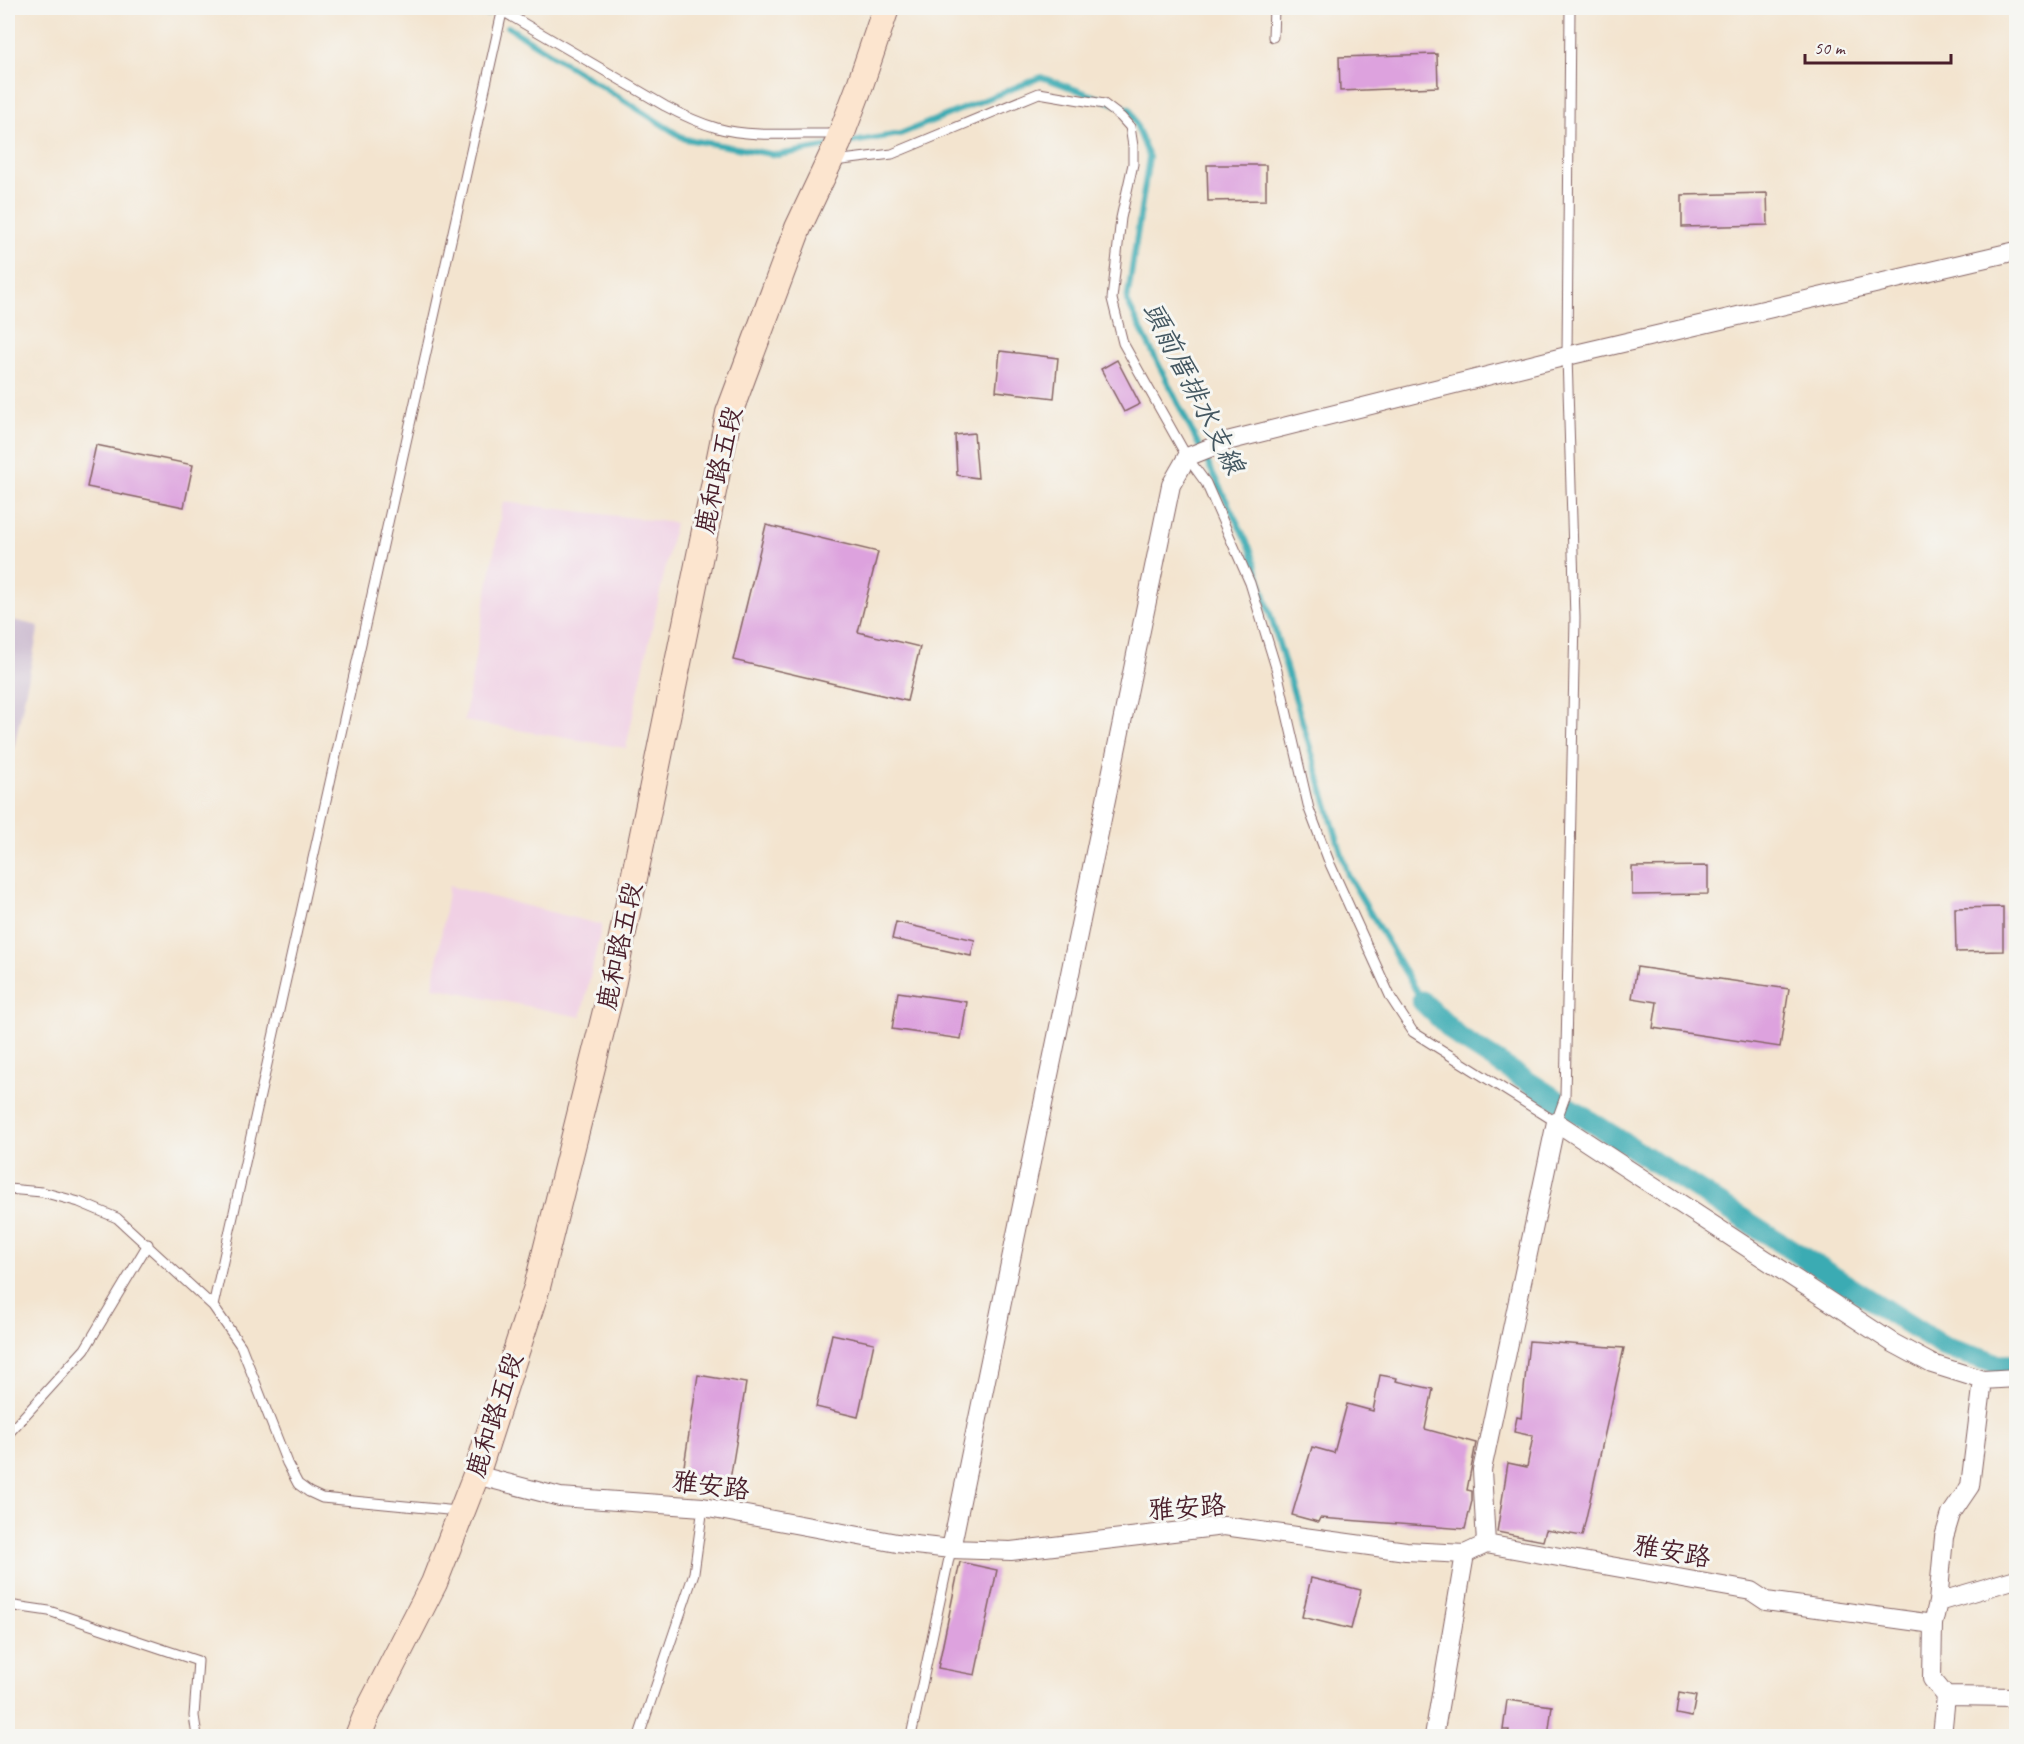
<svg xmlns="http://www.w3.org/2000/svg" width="2024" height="1744" font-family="Caveat,'LXGW WenKai TC',sans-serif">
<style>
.built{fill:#f0d0e4}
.industrial{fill:#cebed1}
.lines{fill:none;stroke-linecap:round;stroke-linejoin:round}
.stream{stroke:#3aabb3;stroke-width:6}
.canal{stroke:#3aabb3;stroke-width:21}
.building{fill:#dda2de}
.service-casing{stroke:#856464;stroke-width:11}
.minor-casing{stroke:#856464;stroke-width:20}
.secondary-casing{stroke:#856464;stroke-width:28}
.service{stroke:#fff;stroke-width:9}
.minor{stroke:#fff;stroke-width:18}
.secondary{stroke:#fce5cf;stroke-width:26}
.labels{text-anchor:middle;stroke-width:6;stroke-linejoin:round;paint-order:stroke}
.street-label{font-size:26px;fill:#4a1f2b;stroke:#f6f6f2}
.water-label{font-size:27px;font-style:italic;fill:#445761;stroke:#f6f6f2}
</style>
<rect width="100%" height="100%" fill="#f6f6f2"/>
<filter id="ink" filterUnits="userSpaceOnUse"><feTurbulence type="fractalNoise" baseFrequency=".0167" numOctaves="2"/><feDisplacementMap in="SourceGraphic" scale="12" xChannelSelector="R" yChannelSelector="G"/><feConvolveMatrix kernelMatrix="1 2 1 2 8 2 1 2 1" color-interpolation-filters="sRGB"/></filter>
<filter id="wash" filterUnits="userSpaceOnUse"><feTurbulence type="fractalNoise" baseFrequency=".008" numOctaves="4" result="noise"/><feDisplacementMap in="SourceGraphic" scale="24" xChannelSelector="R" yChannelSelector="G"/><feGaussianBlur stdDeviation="1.35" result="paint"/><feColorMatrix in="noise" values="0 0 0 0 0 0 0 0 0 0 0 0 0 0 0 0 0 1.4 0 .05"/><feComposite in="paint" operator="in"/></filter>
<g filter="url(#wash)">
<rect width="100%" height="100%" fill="#f3e4cf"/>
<path class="built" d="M503,502l172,21 -49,225 -162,-27z
M449,886l153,39 -21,92 -148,-30z"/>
<path class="industrial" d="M8,619l31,7 -25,122 -6,-2z"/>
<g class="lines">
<path class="stream" d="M477,8l10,6
M508,27l177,112 92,16 53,-9
M846,143l54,-9 141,-57 89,32 19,48 -22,144 124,249 97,325 74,126"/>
<path class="canal" d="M1422,1001l38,37 484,309 57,18 15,-1"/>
</g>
<g id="blocks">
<path class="building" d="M1437,54l1,33 -98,4 -1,-34z
M1207,165h59v35l-58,1z
M1767,193l1,32 -86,2v-32z
M1000,351l58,7 -4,40 -58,-7z
M1117,360l23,44 -16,8 -23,-43z
M974,433l4,45 -21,-3 -2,-40z
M96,445l97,20 -9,42 -97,-20z
M766,525l112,27 -20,80 62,15 -13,54 -174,-41z
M1708,866v28l-76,1v-28z
M2003,907v44l-47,1 -1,-44z
M896,922l79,18 -4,16 -79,-17z
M1637,967l152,22 -9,58 -127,-19 4,-26 -25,-4z
M898,992l69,10 -6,37 -69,-10z
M832,1334l42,9 -16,74 -42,-10z
M1529,1341l95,7 -42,188 -36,-6 -3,11 -46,-9 11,-69 19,4 6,-31 -19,-4 3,-15 4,1z
M698,1375l48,8 -17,103 -47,-7z
M1380,1375l17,3 -1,3 37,8 -8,40 51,14 -9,47 5,1v10l-7,28 -145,-11 -2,4 -26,-7 20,-68 22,6 13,-49 26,7z
M960,1562l37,8 -22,105 -37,-7z
M1311,1578l50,12 -10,39 -49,-12z
M1679,1693l17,3 -4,21 -16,-3z
M1507,1700l45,6 -4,31h-40l1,-7h-6z"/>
</g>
</g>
<g filter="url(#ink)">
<use href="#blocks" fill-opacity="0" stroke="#856464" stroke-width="1.5"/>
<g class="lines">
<g class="service-casing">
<path id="service" d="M499,9l166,97c17,9 34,17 52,22 34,10 85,5 121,6
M1273,37l1,-29
M834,161l58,-7 147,-61 65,11 17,13 9,10 3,19v18l-12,54 -9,81 11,44 64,114 19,26 44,100 27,88 32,138 21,55 61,134 22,34 143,90 9,-25 10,-479 -8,-262 3,-348
M8,1189l34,3 37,10 38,16 96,88 28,40 46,117 11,21 11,8 13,6 136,13
M213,1306l290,-1298
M8,1434l77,-85 63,-105
M8,1605l41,6 149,50 -4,55 3,20
M639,1736l55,-163 9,-66
M911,1736l40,-187"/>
</g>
<g class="minor-casing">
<path id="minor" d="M1983,1380l-13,106 -19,28 -7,23 -6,65 -5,22 -1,55 14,17 70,1
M476,1475l84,22 143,10 194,36 54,6 60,2 213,-25 182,25 59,3 21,-10 265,47 15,10 167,23
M1486,1544l-4,-74 74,-348 337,221 39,21 51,16 33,-2
M951,1549l220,-1064 16,-28 40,-16 340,-85 449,-105
M1938,1602l78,-23
M1434,1736l31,-182
M1942,1736l4,-40"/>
</g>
<g class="secondary-casing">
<path id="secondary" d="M358,1736l9,-22 67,-131 42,-108 61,-188 74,-296 118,-578 69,-185 40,-85 21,-55 27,-80"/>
</g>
<use href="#service" class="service"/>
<use href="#minor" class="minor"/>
<use href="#secondary" class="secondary"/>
</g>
</g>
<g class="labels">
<g class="street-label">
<text transform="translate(718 470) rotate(-77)" y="9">鹿和路五段</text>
<text transform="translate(619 946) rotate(-78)" y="9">鹿和路五段</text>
<text transform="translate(494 1415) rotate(-72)" y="9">鹿和路五段</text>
<text transform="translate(711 1485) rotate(7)" y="9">雅安路</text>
<text transform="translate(1187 1507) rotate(-4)" y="9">雅安路</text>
<text transform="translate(1672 1551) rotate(10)" y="9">雅安路</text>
</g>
<g class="water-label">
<text transform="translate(1194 388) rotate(63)" y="9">頭前厝排水支線</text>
</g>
</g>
<rect width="2024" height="1744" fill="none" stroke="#f6f6f2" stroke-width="30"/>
<path d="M1805 54v9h146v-9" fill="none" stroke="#4a1f2b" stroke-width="3"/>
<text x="1814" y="54" font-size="18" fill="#4a1f2b" stroke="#f6f6f2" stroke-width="4.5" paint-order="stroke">50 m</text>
</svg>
